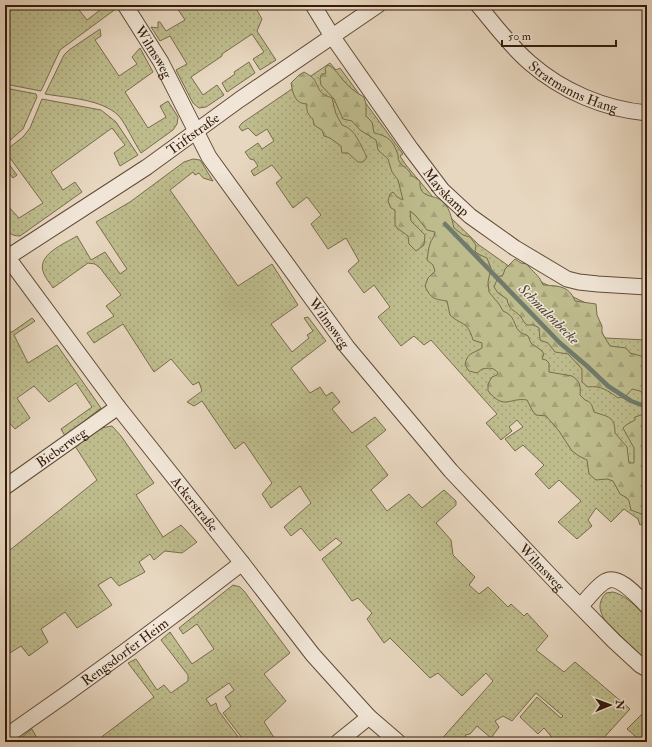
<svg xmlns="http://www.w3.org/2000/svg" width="652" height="747" font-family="'IM FELL Double Pica',serif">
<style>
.grass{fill:url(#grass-dots);stroke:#796c4c}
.forest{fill:url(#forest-firs);stroke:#796c4c}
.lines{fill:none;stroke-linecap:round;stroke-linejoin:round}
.stream{stroke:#707b6c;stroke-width:4.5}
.street-casing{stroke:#614b38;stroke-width:17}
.street{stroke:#f0e5d6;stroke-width:15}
.labels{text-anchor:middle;stroke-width:3;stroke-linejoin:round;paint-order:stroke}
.street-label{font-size:14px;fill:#341c0a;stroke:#f0e5d6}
.water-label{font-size:15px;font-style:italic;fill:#524b3b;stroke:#f0e5d6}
</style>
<defs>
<pattern id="grass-dots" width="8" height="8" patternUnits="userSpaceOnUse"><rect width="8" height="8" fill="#bebc8d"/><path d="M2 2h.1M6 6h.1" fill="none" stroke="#a4a178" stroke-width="1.8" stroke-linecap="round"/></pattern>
<pattern id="forest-firs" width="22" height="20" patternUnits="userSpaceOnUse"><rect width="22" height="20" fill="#bebc8d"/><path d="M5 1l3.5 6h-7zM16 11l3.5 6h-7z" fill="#a4a178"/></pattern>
</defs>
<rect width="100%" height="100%" fill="#e8d7c0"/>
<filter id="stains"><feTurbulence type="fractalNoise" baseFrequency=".005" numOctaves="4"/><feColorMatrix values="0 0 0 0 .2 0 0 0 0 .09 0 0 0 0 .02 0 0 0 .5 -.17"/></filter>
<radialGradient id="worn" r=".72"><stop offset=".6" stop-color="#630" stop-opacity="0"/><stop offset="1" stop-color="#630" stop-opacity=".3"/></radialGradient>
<path class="grass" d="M8,5h67l12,15 17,-13 -2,-2h13l2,3 -57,42 -19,41 -36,-7v-76z
M175,5h79l8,14 -5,12 19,29 -16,10 -7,-11 11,-7 -12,-18 -30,20v2l-31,21 12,18 14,-10 7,10 -18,12 -7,1 -6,-5 -17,-33 11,-6 -17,-28 -10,5 -9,-14 7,1v-6h2l6,9 19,-11z
M100,29l1,7 -6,4 24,36 18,-12 -5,-7 8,-9 13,24 -28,20 23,36 18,-11 -6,-11 8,-5 10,16 -1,7 -4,6 -32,23c-6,-9 -16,-30 -22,-37 -17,-17 -51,-18 -74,-22l19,-39 5,-5z
M249,62l6,11 -28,19 -5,-9 13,-9 -1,-2z
M330,63l6,7 4,-2 63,86 -3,2 6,9 42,50 31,30 34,24 73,34 19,35 42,2v183l-1,-1 -6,3 -2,-6 -14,-10 -13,13 -15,-14 -8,12 4,6 -15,13 -19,-17 23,-21 -22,-21 -10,9 -14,-15 9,-9 -21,-20 -8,6 -10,-12 18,-12 -6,-7 -8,7 3,4 -11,9 -15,-17 11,-9 -66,-74 -7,5 -10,-9 -13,10 -23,-29 12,-10 -16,-22 -10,8 -16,-22 11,-10 -13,-23 -18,11 -17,-25 10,-9 -14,-18 -14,11 -17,-25 6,-5 -10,-13 -18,11 -3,-5 7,-5 -4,-6 -4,-1 -5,-7 13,-9 4,6 12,-8 -7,-12 -11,7 -8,-8 -6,3 -3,-4 3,-4z
M5,88l31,6 1,3 -14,32 -16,14 -2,-3z
M42,99l59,11 15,12 22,33 -18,11 -6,-13 11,-8 -13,-17 -61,44 12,18 12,-8 7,10 -62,44c-20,0 -15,-20 -15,-33l14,15 24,-15 -38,-52 18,-14 7,-9z
M5,159l12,16 -4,3 -8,-10z
M193,159l7,1 2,3 11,18 -10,-3 -4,-5 -4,2 -2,-3 -23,18 68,96 34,-22 26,41 -27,19 21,28 17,-14 -2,-3 6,-4 -9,-13 4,-1 18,24 -35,27 19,25 10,-6 6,9 6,-4 8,10 -8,7 20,24 23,-16 11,13 -20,16 22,29 -17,15 16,21 22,-17 13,14 22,-18 12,11v4l-20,18 15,17 2,15 22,22 -6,8 10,9 9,-7 20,20 3,-3 13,12 3,-3 21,23 -12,14 28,22 11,-10 55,47 -30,33h-44l-12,-14 -6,6 -18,-17 17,-20 24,21 2,-2 -27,-23 -24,28 -9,-5 -8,5 4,6 -8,11 -14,-12 -7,8 -5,1 2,3 -3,4h-25l54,-61 -7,-8 -24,23 -24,-23 -8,5 -40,-40 -6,5 -17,-24 5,-6 -14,-15 -6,3 -30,-42 20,-16 -6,-5 -16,13 -19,-23 -10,8 -7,-9 27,-24 -11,-17 -29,22 -9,-14 10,-11 -28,-41 -9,7 -33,-48 -8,5 -7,-4 15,-11 -3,-9 -6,3 -22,-26 -17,13 -31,-48 -29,19 -7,-10 27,-17 -8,-10 15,-11 -21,-27 -5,-4 -7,-1 -35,25c-3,-5 -7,-9 -9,-14 -9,-19 20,-30 33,-38l14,24 14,-8 15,22 7,-5 -31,-47 34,-20 54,-40z
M32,318l3,3 -21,14 14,28 29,-18 44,63 -36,28 -4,-7 31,-22 -16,-24 -27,19 -15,-16 -17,12 13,20 -15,11 -10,-11v-86h7z
M112,426l9,10 33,47 -18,12 27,42 18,-12 16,17 -15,11 -17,-2 -11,9 -4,-6 -11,8 6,10 -26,14 -8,-9 -13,8 14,20 -35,23 -12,-16 -24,17 7,13 -19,14 -8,-10 -16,10v-102l92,-74 -22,-34 21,-17z
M233,585l7,2 4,4 46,62 -26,21 22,27 -22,21 11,17 -7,3h-23l-22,-29 8,-7 -6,-9 9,-7 -5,-7 -23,16 5,7 5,-3 2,7 24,32h-9l-1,-1 -2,1h-135l59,-45 -26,-34 8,-4 21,31 7,-5 7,8 17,-12v-6l-27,-35 9,-8 22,32 22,-15 -17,-25 -14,10 -4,-6z
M613,592c13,3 24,16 34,25v44l-41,-39c-7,-11 -9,-19 0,-29z
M647,709v33h-5l-15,-13z
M32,729l7,13h-21l-1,-1z"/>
<path class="forest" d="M328,65c8,4 10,10 16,16 5,6 12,12 20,16l2,7v12l6,6 2,11c14,3 19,7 24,22 0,2 0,4 1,6 3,6 9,6 12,14l9,6c-1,17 11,13 21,19 8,5 11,19 13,28l9,7 7,2 6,8 -1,6 3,3 9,4 4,10 -3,14 1,10 10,12 4,7c13,5 10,14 16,20 2,2 7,4 9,5l3,7 11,8 2,3 -2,5 4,1 3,3v9l23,4c8,5 9,10 8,19l5,5c7,2 7,6 9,12 14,5 21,4 21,21l12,14 2,16h5v-15l-11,-20 3,-3 9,-5v-3l12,-4v106l-3,-4 -13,-5 -2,-9 -2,-3 -7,-4 -7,-13 -6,-2 -11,1 -7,-6 -2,-14 -8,-4 -7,-5 -13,-20 -13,-15 -10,-1 -4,-5 -5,-10c-18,-3 -22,11 -39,-9v-7l4,-7 5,-2 1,-2c-4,-6 -10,-5 -16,-4l-5,4 -8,-2 -4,-6c2,-13 8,-11 17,-17v-5l-9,-3c-6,-20 -11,-14 -23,-25l-3,-14c-13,-2 -16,-2 -22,-15l3,-8 7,-7 -2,-6 -6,-5c1,-5 1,-11 3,-16 1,-5 5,-7 5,-12l-8,-2 -11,-14 -6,-5 1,10 14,14 -1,10 -8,6 -7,-7 -1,-8 -11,-8 -2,-3v-15l-4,-2 -3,-7 2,-7 3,-2 4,5 6,3 -5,-20 -6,-8 -4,-13 -10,-9 -2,-10 -16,-10 -8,-9 -9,-2 -9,-20 -13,-14 -1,-6 1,-4 5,-2 -1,-4z
M304,72c12,7 9,6 15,17 2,5 8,7 13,9l4,16 6,11c14,4 18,20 25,32l-4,5h-5l-10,-9h-6l-1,-7 -11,-8 -6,-2 -2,-6 -8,-5 -1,-6c-5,-4 -7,-8 -6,-15 -12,0 -14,-10 -16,-21l8,-8z
M515,259l6,4 6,1c6,9 11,9 16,21 14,1 26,0 32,16l21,3 1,11 5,11v7l8,13 16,2 4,5 11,3 6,1v40l-7,-6 -8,-2 -5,6 -9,3c-10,-7 -17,-13 -30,-11l-6,-5v-13l-14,-15 -13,-2 -7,-9 -8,-3 -1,-12 -5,-3h-7c-3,-2 -4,-5 -6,-8 -7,-8 -12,-6 -14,-18l-9,-6 -4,-6 4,-10 5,-2 2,-6z"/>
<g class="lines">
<path class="stream" d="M445,224l115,119 27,23 21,20 23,15 16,6"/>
<g class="street-casing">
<g id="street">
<path id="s1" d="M125,5l36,57 48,95 138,190 104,124 109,115 54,55 26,24 7,4"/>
<path id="s2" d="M313,5l19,31 79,113 31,41 28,26 45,32 52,31 12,3 19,2 49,3"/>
<path id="s3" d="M478,5c17,20 32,41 52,58 32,28 74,46 117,50"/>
<path id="s4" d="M5,254l113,153 124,156 71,92 56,62 29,25"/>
<path id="s5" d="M5,259l142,-92 92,-67 139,-95"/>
<path id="s6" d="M5,487l113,-80"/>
<path d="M581,606c5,-6 18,-22 25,-25 13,-7 32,16 41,25"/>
<path id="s7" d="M5,737c81,-56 160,-114 237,-174"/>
<path d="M338,742l31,-25"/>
</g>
</g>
<use href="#street" class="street"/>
</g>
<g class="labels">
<g class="street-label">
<text dy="5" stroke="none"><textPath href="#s1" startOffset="55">Wilmsweg</textPath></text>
<text dy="5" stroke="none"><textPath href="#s3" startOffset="128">Stratmanns Hang</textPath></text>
<text dy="5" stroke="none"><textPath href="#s5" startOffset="226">Triftstraße</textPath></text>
<text dy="5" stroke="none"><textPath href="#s2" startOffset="230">Mayskamp</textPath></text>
<text dy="5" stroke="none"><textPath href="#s1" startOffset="379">Wilmsweg</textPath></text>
<text dy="5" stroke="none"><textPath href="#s6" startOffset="69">Bieberweg</textPath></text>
<text dy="5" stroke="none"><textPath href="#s4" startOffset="314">Ackerstraße</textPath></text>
<text dy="5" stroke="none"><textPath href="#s1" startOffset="703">Wilmsweg</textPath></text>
<text dy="5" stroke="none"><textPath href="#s7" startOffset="147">Rengsdorfer Heim</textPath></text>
</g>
<g class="water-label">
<text transform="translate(549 314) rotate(45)" y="5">Schmalenbecke</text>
</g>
</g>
<rect width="652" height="747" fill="none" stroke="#e8d7c0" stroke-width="20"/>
<rect x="6" y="6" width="640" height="735" fill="none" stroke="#341c0a" stroke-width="2"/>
<rect x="10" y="10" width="632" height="727" fill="none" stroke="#341c0a"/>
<g transform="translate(610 705) rotate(89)" stroke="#f0e5d6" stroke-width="3" paint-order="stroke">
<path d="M0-3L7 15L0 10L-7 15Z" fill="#341c0a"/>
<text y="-6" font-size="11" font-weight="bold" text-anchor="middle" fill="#341c0a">N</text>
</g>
<path d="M502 40v6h114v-6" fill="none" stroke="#341c0a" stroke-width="2"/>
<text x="508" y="40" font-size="12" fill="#341c0a" stroke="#f0e5d6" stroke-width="3" paint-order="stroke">50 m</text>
<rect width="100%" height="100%" filter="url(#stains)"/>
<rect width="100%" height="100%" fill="url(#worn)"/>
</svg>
